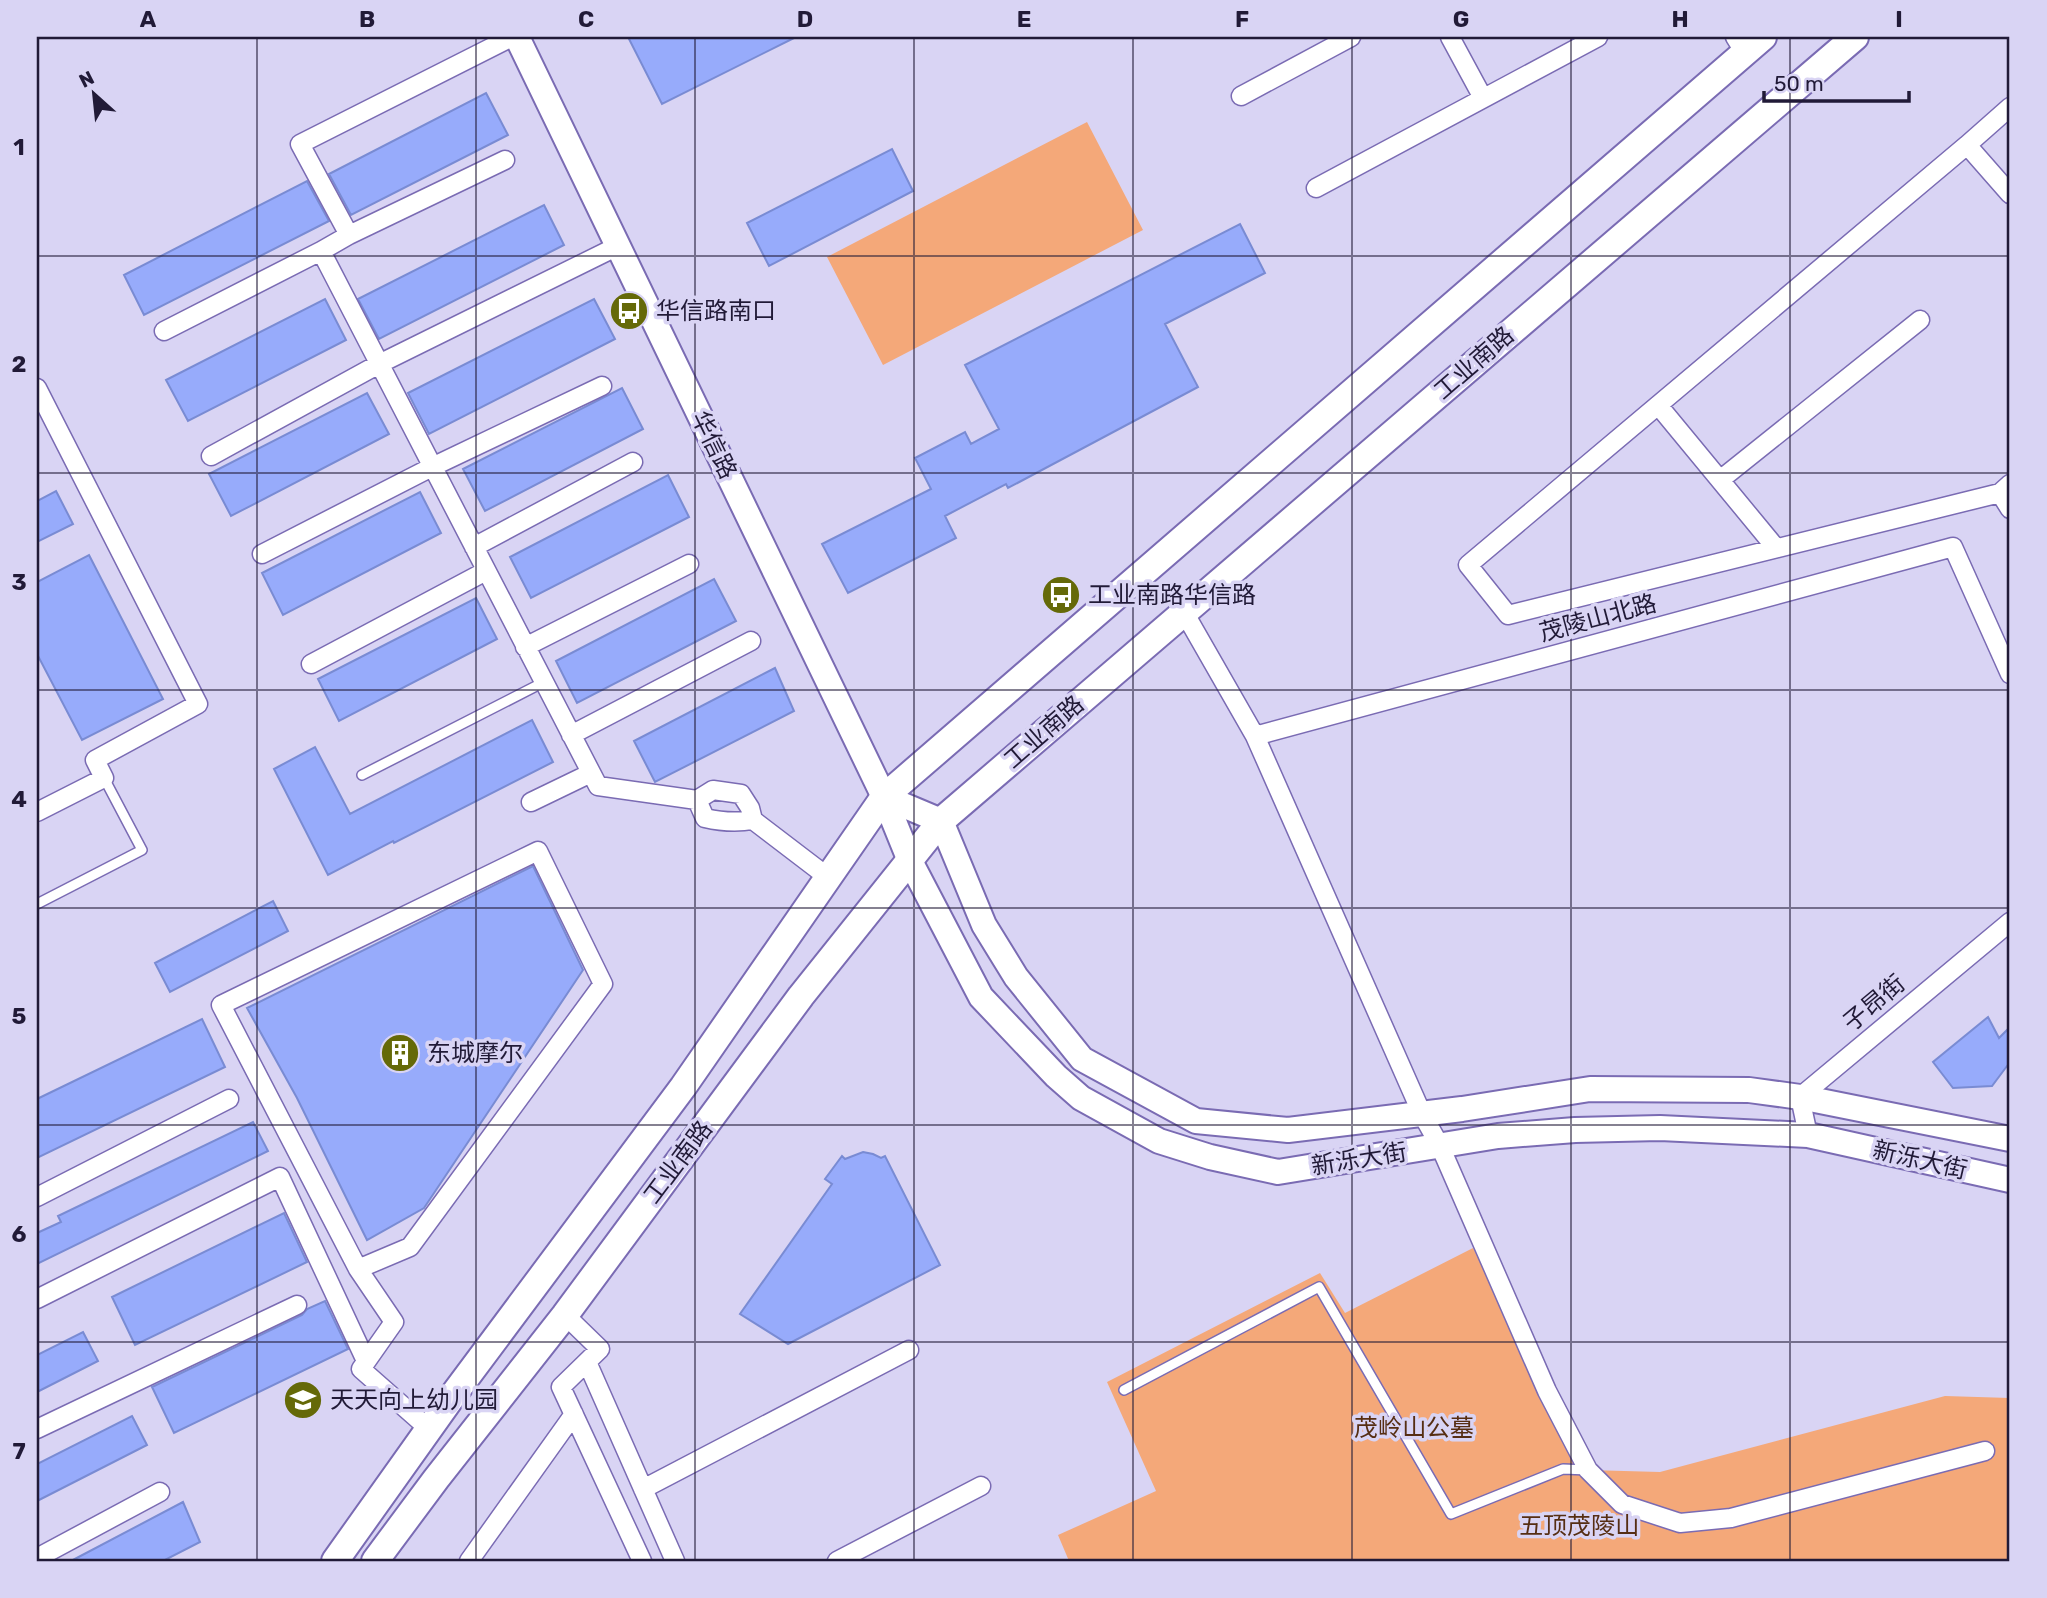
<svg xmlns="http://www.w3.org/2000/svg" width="2047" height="1598" font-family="Rubik,'Noto Sans SC',sans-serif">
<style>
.green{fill:#f4a879}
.building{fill:#97abfb;stroke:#798bd3;stroke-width:2}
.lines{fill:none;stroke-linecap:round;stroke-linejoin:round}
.lane-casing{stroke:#7a6bb3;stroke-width:12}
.street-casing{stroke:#7a6bb3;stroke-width:21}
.secondary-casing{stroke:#7a6bb3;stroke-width:28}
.primary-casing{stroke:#7a6bb3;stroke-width:30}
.lane{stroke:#fff;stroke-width:9}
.street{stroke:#fff;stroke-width:18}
.secondary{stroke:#fff;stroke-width:24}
.primary{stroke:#fff;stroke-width:26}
.grid{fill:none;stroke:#211a37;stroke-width:2;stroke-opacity:0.55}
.labels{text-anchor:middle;stroke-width:7;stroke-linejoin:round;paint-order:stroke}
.poi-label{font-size:24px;fill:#211a37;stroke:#d9d4f4;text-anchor:start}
.street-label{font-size:24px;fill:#211a37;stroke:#d9d4f4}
.park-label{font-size:24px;fill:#562e13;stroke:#d9d4f4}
.neatline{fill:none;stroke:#211a37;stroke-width:2.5}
.grid-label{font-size:23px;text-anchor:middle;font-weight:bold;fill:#211a37}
</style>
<rect width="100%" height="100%" fill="#d9d4f4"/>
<path class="green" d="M1087,122l56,108 -260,135 -56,-108z
M1473,1248l115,222 72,2 285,-76 65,2v163h-941l-11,-26 98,-44 -49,-109 213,-109 25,40z"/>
<path class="building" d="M628,37h168l-134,67z
M486,93l22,42 -157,80 -22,-41z
M892,149l21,42 -144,75 -22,-43z
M307,181l22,40 -185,94 -20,-40z
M544,205l20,40 -185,94 -21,-40z
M1240,224l25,49 -100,51 33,63 -190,101 -2,-4 -61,32 11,22 -108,55 -26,-49 109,-55 -16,-31 50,-26 6,12 28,-15 -34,-64z
M325,299l21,41 -158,81 -22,-41z
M594,299l21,40 -186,95 -21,-41z
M622,388l21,41 -158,82 -22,-42z
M367,393l22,41 -158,82 -22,-42z
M668,475l21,42 -158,81 -21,-41z
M56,491l17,33 -36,18v-41z
M420,492l21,41 -158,82 -21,-42z
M89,555l74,144 -81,41 -45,-86v-72z
M714,579l22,42 -159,82 -21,-42z
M476,598l21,41 -158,82 -21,-42z
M775,668l19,43 -139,71 -21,-41z
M532,720l21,42 -159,81 -1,-2 -65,34 -54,-106 41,-22 35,67z
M533,866l50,104 -159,238 -57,32 -70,-142 -50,-90z
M273,901l15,30 -118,61 -15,-29z
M1988,1017l11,21 11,-11v35l-18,24 -39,2 -20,-26z
M202,1019l23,48 -188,91v-59z
M253,1122l15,29 -231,113v-31l24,-11 -3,-6z
M863,1152l10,2 8,4 4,-2 55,109 -152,79 -48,-30 92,-130 -7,-5 17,-23 3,3z
M284,1213l23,49 -172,83 -23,-48z
M325,1301l23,48 -174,84 -22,-46 150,-72 5,-6z
M83,1332l15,29 -61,31v-37z
M132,1416l15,29 -110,56v-37z
M183,1502l17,40 -37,19h-92z"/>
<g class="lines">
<g class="lane-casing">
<path id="lane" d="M362,775l182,-93
M37,904l105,-54 -38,-72
M1124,1390l195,-103 132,227 112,-45 25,1"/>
</g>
<g class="street-casing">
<path id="street" d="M512,37l-212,107 49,91 -28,16 277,535 99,14 8,18c17,4 31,5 48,2l76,58
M1450,37l33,61
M1735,37l10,16
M1241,96l110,-59
M1967,145l43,-38
M1316,188l282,-151
M349,235l156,-75
M164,331l157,-80
M37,388l161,316 -103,56 9,18 -67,34
M1658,405l118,143
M211,456l168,-92 239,-118
M1720,480l200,-160
M2010,484l-10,9 10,16
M2000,493l-492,122 -40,-50 499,-420 43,49
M474,547l159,-85
M262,554l170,-87 170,-81
M1184,612l71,124 167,378 18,32 107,245 41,79 34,34 58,19 51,-5 254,-67
M525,647l164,-83
M311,664l175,-93
M571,735l180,-94
M1255,736l698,-189 57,127
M697,800l16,-10 28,4 9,14 3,12
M531,802l60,-29
M538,851l65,133 -193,263 -52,22 -137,-264z
M1808,1135l-8,-38 210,-175
M37,1197l192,-98
M358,1269l36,53 -33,47 68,60
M37,1299l243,-122 86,184
M565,1315l35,34 -39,38 81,174
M587,1362l88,199
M37,1429l260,-124
M643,1489l266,-139
M37,1558l123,-66
M469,1561l105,-147
M837,1561l144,-75"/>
</g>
<g class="secondary-casing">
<path id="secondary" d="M517,37l367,760 26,64 71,136 75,79 25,22 78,43 51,16 68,15 220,-36 77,-6 85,-2 148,7 202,45
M884,797l57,24 43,104 32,52 66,82 114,62 92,9 174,-21 128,-20 159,1 51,7 210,42"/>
</g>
<g class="primary-casing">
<path id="primary" d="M335,1561l116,-163 232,-311 201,-290 879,-760
M375,1561l61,-82 129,-164 236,-319 140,-175 914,-784"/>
</g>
<use href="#lane" class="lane"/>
<use href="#street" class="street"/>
<use href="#secondary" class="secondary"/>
<use href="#primary" class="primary"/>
</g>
<path class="grid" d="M257,37v1524M476,37v1524M695,37v1524M914,37v1524M1133,37v1524M1352,37v1524M1571,37v1524M1790,37v1524M37,256h1973M37,473h1973M37,690h1973M37,908h1973M37,1125h1973M37,1342h1973"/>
<defs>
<g id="bus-disc" transform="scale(2.0125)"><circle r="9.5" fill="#656908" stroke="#d9d4f4"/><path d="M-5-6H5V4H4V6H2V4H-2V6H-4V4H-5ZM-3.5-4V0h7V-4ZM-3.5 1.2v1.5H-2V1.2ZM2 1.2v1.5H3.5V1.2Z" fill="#fff"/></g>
<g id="building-disc" transform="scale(2.0125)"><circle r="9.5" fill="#656908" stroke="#d9d4f4"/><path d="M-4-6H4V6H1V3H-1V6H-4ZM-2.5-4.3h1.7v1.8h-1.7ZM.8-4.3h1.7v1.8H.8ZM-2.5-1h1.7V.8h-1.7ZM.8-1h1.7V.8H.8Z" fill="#fff"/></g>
<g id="school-disc" transform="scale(2.0125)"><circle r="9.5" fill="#656908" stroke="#d9d4f4"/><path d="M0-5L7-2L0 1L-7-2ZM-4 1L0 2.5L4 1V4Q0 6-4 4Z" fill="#fff"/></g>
</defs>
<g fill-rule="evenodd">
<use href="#bus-disc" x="629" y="311"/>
<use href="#bus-disc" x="1061" y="595"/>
<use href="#building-disc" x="400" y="1053"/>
<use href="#school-disc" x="303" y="1400"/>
</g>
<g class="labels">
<g class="poi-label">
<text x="656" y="319">华信路南口</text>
<text x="1088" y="603">工业南路华信路</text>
<text x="427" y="1061">东城摩尔</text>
<text x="330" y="1408">天天向上幼儿园</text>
</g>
<g class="street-label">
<text transform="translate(1474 363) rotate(-41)" y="8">工业南路</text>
<text transform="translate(714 445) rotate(64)" y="8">华信路</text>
<text transform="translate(1598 618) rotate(-15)" y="8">茂陵山北路</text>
<text transform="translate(1044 732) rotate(-41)" y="8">工业南路</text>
<text transform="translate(1874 1003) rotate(-40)" y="8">子昂街</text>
<text transform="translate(1359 1159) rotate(-9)" y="8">新泺大街</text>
<text transform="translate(1920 1160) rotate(13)" y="8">新泺大街</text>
<text transform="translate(678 1162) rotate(-53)" y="8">工业南路</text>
</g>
<g class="park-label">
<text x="1414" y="1436">茂岭山公墓</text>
<text x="1579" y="1534">五顶茂陵山</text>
</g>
</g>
<rect width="2047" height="1598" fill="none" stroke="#d9d4f4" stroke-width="77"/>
<g transform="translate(94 94) rotate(333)" stroke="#d9d4f4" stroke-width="5" paint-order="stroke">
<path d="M0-5L12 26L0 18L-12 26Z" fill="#211a37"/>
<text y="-10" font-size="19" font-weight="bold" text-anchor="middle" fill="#211a37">N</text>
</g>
<path d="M1764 91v10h145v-10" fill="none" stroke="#211a37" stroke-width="3.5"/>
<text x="1774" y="91" font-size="21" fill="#211a37" stroke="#d9d4f4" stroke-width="5" paint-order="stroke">50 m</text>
<rect x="38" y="38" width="1970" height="1522" class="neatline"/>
<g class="grid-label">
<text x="148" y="27">A</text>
<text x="367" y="27">B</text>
<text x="586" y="27">C</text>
<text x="805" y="27">D</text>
<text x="1024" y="27">E</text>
<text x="1242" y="27">F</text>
<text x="1461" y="27">G</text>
<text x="1680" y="27">H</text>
<text x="1899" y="27">I</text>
<text x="19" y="155">1</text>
<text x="19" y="372">2</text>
<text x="19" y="590">3</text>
<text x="19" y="807">4</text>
<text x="19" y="1024">5</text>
<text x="19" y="1242">6</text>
<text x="19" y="1459">7</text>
</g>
</svg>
